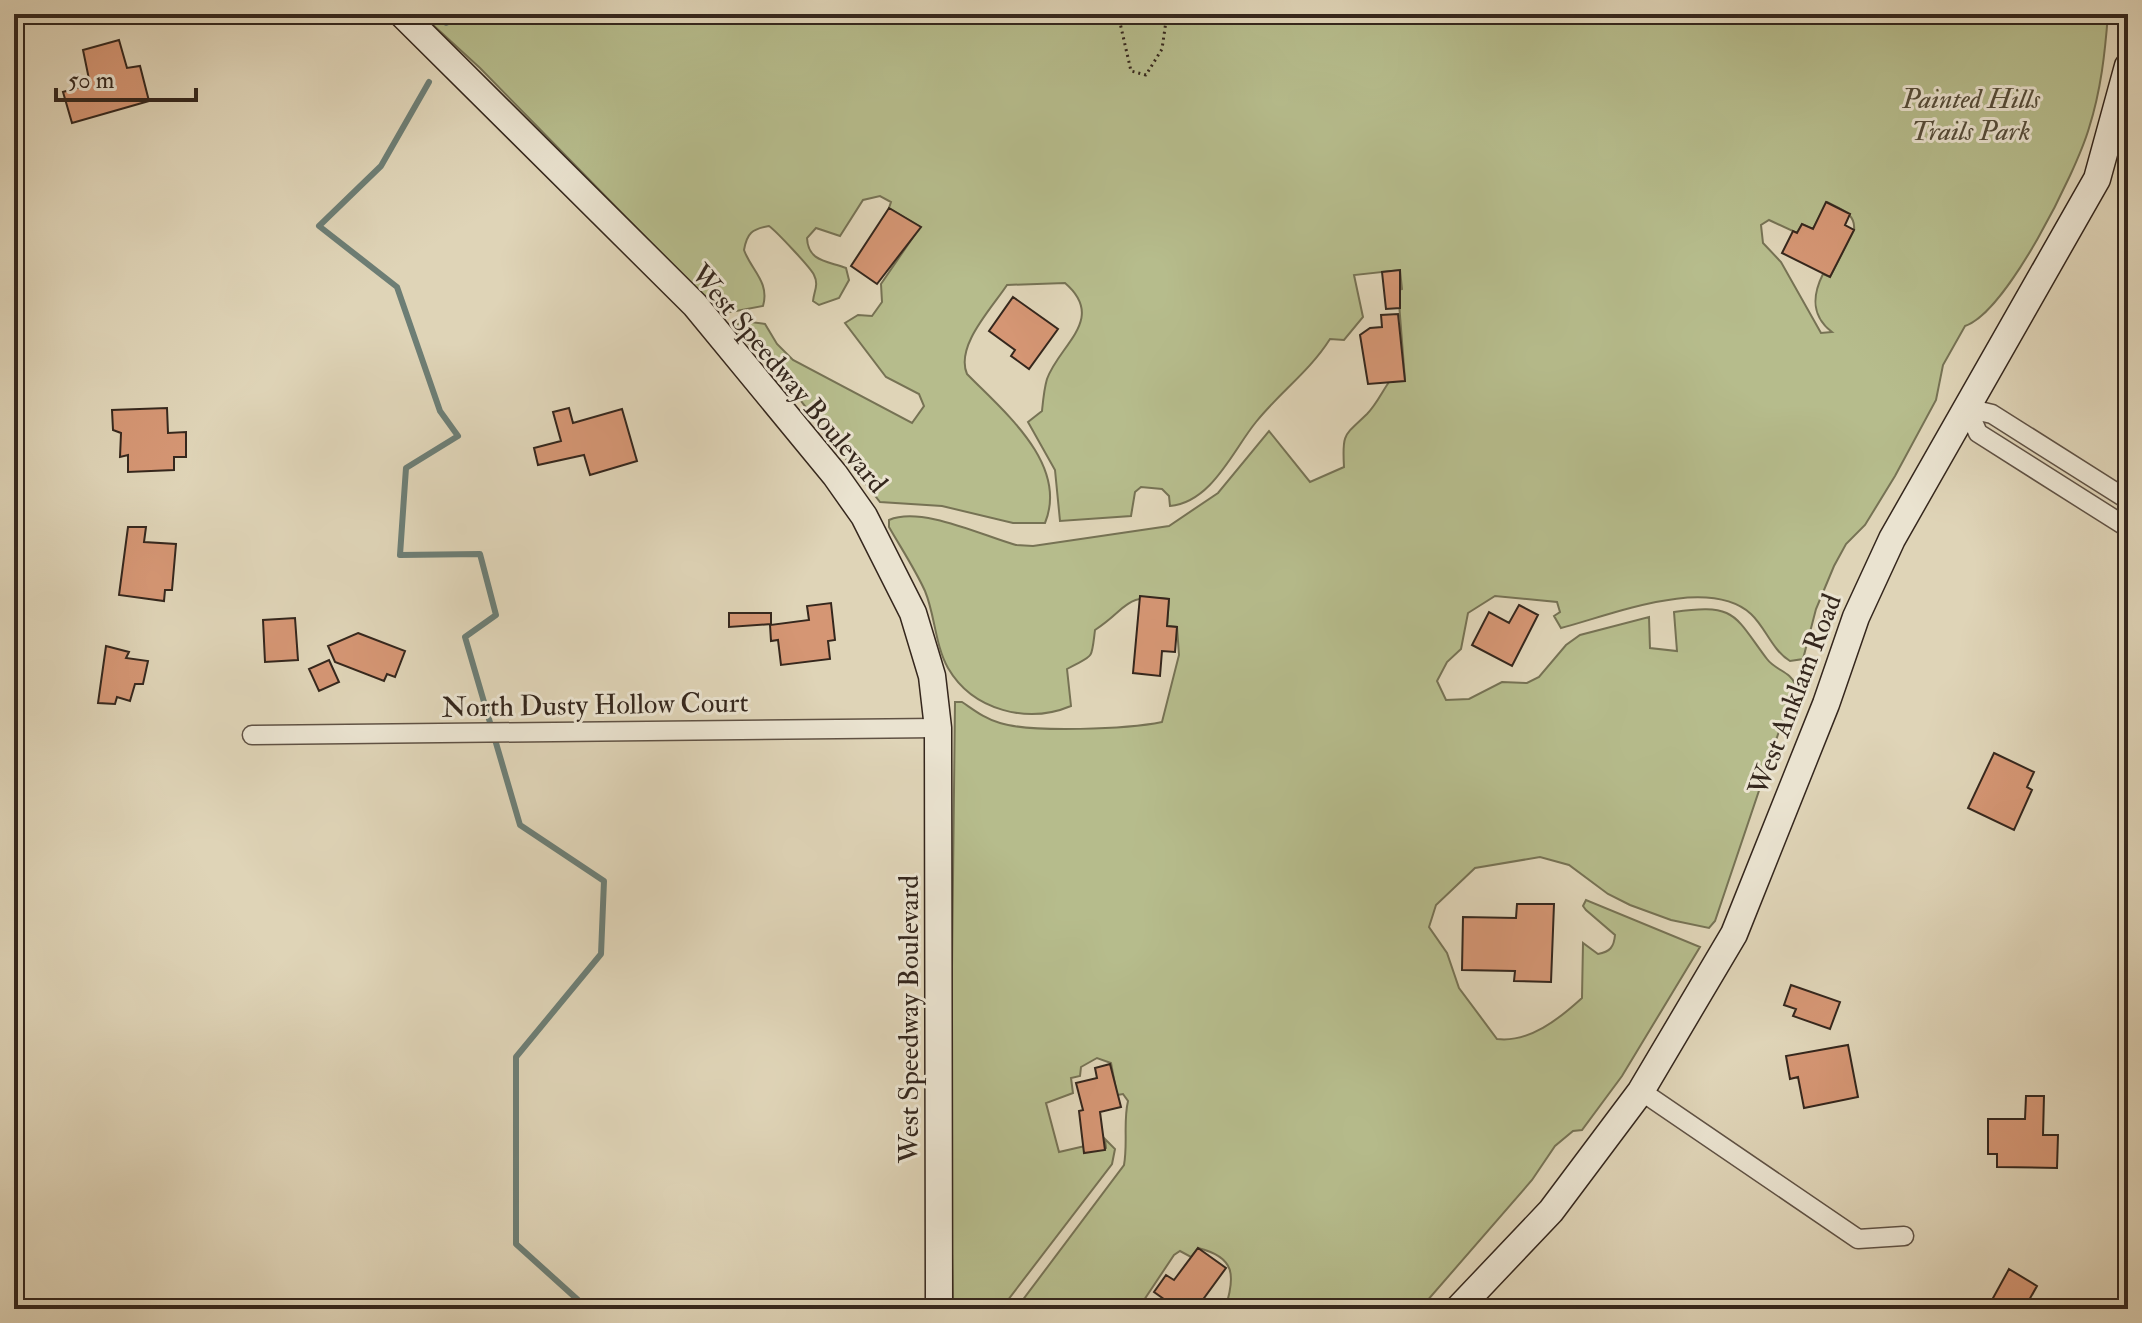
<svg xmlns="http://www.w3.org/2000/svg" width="2142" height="1323" font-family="'IM FELL Double Pica',serif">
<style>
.green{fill:#b6bc8c;stroke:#767254;stroke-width:2;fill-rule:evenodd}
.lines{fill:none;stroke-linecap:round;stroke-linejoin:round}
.stream{stroke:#6d7e75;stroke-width:6}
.building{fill:#d59674;stroke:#35271d;stroke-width:2}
.minor-casing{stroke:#605244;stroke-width:21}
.secondary-casing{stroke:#35271d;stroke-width:29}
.path{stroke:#35271d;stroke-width:3;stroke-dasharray:2 4;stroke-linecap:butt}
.minor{stroke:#eae3d0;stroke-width:18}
.secondary{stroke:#eae3d0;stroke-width:26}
.labels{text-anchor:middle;stroke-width:6;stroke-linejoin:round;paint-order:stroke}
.park-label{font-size:28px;font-style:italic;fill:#554c39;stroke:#eae3d0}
.street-label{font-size:28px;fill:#35271d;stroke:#eae3d0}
</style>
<rect width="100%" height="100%" fill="#dfd4b7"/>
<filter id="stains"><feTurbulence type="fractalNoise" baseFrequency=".0025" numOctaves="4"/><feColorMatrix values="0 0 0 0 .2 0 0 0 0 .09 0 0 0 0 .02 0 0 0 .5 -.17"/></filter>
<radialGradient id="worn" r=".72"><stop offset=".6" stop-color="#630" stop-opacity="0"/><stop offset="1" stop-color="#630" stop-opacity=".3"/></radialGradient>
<path class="green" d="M421,14h1687c-3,39 -7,76 -19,114 -13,44 -82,184 -124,198l-22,39 -7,35 -41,76 -30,49 -19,19 -12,22 -18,43 -13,50 -13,2c-18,-11 -24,-33 -39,-47 -43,-39 -140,1 -190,14l-7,-12 6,-4 -3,-10 -62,-6 -27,17 -7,36 -14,13 -10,19 9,19 23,-1 33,-17 25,1 12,-6 27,-32 14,-10 69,-18 1,31 27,3 -3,-39c62,-9 60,3 93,47 8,11 24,13 28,25l-80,237 -6,7 -38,-8 -41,-15 -22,-11 -39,-29 -29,-8 -65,11 -39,37 -7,22 18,26 12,35 38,51c32,4 62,-20 85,-41l1,-55 15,11c12,-2 16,-7 17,-19l-29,-25 -3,-4 3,-6 114,47 -78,129 -40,54 -9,1 -18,15 -23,34 -112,129h-195c11,-34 10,-52 -27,-61l-7,9 -11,-6 -6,4 -36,54h-122l108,-144c4,-23 -1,-42 4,-64l-5,-7 -6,1 -6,-32 -14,-5 -16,9 -1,9 -9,2 2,15 -27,10 13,49 26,-6 1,6 20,-4 -1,-9 10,10 -3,15 -111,145h-48l-3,-166 5,-441h7c12,8 23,17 38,21 32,10 128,6 162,-1l17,-67 -2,-28 -10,-1 2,-27c-47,-5 -39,8 -74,31 -4,32 -1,24 -28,39l4,37c-43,18 -98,5 -123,-38 -13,-23 -13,-53 -23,-77 -10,-22 -24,-43 -36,-64v-7c33,-14 94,16 127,25l17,1 136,-20 49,-33 51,-62 41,51 34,-15c-2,-34 0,-31 23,-53 9,-9 15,-22 22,-32l16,-2 -7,-90 4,-1 -2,-19 -46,5 9,42 -19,23 -14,-1c-21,33 -50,53 -74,83 -23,28 -44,80 -86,84l-1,-10 -7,-7 -21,-2 -6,5 -4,24 -71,5 -5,-51 -27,-48 14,-11c1,-10 2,-22 5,-32 12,-34 60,-60 18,-96l-58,2c-15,23 -52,61 -40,89 36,37 102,90 78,149h-32l-71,-17 -62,-4 -83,-106 -64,-69 10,-6 22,3 12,20 16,16 119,63 12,-17 -5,-12 -33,-17 -41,-54 13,-8 14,1 10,-14 -1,-18 39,-57 -31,-19 2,-6 -11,-6 -17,4 -23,36 -24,-8 -9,10c1,24 21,23 39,30l3,12 -10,18 -20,7 -6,-4c1,-10 6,-16 1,-26 -3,-7 -38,-44 -45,-49 -17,3 -22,7 -25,24 7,20 26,32 19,56l-32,6 -18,-6 -233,-238zM1827,202c13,7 29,11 27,28l-24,47 -7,-3c-11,22 -12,42 9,58l-11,1 -40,-71 -18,-19 -2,-18 8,-5 28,13 5,-9 11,5z"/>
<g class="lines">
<path class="stream" d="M445,14l1,9
M429,82l-48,84 -62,60 78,61 43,124 18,25 -52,32 -6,87 80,-1 16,61 -31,22 55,188 84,56 -3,73 -85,103v187l72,65"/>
</g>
<path class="building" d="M119,40l8,28 13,-2 9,35 -77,22 -9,-31 27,-8 -7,-34z
M1826,202l24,12 -5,11 9,5 -24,47 -48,-24 11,-22 4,2 5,-9 11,5z
M889,208l32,19 -44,57 -26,-18z
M1400,270v38l-14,1 -4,-37z
M1013,297l45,32 -29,40 -18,-13 4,-6 -26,-19z
M1398,314l7,67 -37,3 -8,-49 10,-7 12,-1 -1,-12z
M167,408l1,25 18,-1v25h-12v13l-46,2v-17l-8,2 1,-24 -8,-3 -1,-20z
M569,408l4,15 49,-14 15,52 -47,14 -6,-20 -46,10 -4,-17 27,-7 -8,-29z
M128,527h18l-2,15 32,2 -4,46h-7l-1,11 -45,-6z
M1140,596l29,3 -2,27 10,1 -2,25 -13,-1 -2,25 -27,-3z
M831,603l4,37 -7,1 2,18 -49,6 -3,-25 -7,1 -1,-16 39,-5 -2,-14z
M1519,605l19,10 -26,51 -40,-21 17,-33 20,11z
M729,613h42v11l-42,3z
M295,618l3,42 -33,2 -2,-42z
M358,633l47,18 -10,26 -8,-3 -3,7 -49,-19 -7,-16z
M106,646l23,6 -3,6 22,3 -5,23h-8l-5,17 -13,-4 -2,7 -17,-1z
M329,660l10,22 -20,9 -10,-22z
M1994,753l40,19 -7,15 5,3 -18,40 -46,-22z
M1517,904h37l-3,78 -37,-1 1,-10 -53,-1 1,-53 53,1z
M1791,985l49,17 -10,27 -37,-13 3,-7 -12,-4z
M1848,1045l10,52 -54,11 -6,-31 -8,2 -4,-23z
M1110,1064l11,43 -21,5 5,38 -21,3 -5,-42 4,-1 -7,-27 21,-5 -2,-10z
M2026,1096h18l-1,39h15l-1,33 -60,-1v-13h-9v-35h37z
M1198,1248l28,20 -30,41h-18l-24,-17 12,-17 8,5z
M2009,1269l28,17 -13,23h-37z"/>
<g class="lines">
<g class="minor-casing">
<path id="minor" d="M1967,408l11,25 150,95
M1967,408l25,6 136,86
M252,735l686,-7
M1641,1091l217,148 46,-3"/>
</g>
<g class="secondary-casing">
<path id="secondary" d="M402,14l293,291 140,170 29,41 49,97 19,63 6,52 1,581
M1458,1309l93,-98 90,-120 93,-157 92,-230 30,-87 36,-78 205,-360 31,-113"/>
</g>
<path class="path" d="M1118,14l13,57 15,4 16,-26 5,-35"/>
<use href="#minor" class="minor"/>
<use href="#secondary" class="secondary"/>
</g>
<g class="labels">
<g class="park-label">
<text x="1971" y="108">Painted Hills<tspan x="1971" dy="32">Trails Park</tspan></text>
</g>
<g class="street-label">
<text transform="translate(790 378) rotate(50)" y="10">West Speedway Boulevard</text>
<text transform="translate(1794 694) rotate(-69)" y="10">West Anklam Road</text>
<text transform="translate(595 704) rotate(-1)" y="10">North Dusty Hollow Court</text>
<text transform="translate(908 1019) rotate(-90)" y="10">West Speedway Boulevard</text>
</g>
</g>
<rect width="2142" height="1323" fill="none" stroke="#dfd4b7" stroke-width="48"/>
<rect x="16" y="16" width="2110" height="1291" fill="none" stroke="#35271d" stroke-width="4"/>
<rect x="24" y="24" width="2094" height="1275" fill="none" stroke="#35271d" stroke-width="2"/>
<path d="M56 88v12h140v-12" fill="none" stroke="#35271d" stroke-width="4"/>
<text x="68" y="88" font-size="24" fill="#35271d" stroke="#eae3d0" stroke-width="6" paint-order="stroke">50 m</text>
<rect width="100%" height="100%" filter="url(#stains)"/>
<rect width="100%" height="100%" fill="url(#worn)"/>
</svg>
